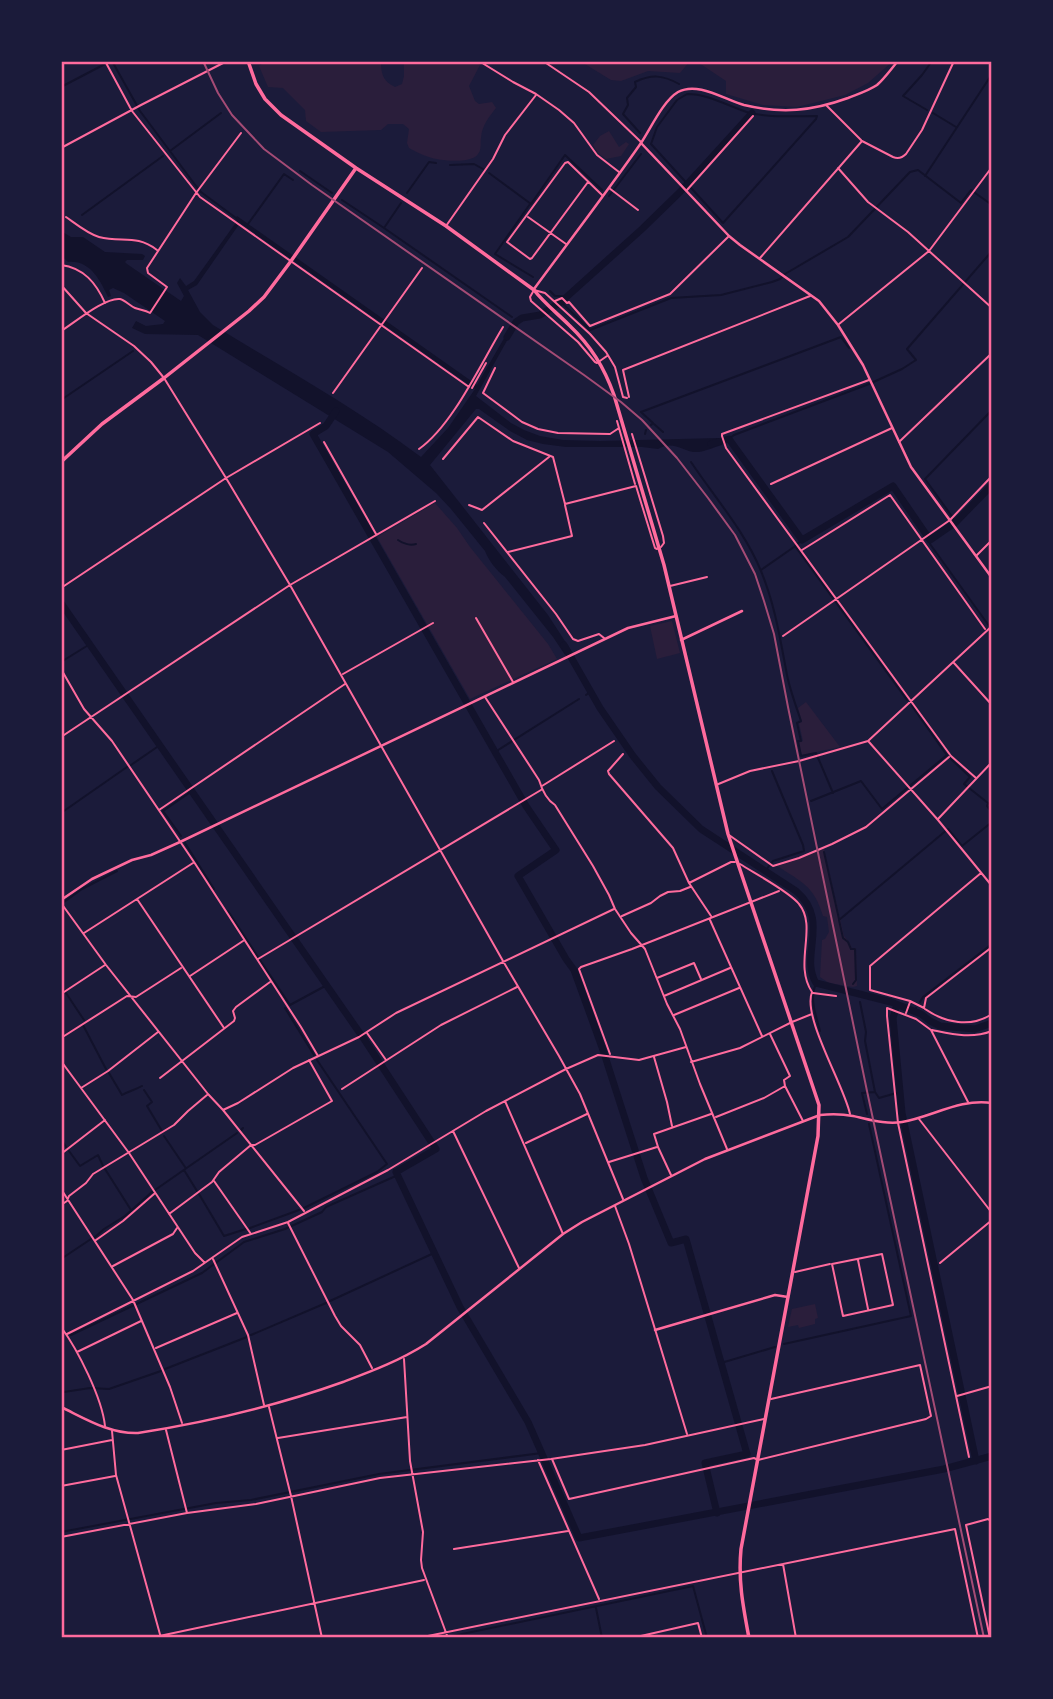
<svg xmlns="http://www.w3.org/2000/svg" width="1053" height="1699" font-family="Mulish,sans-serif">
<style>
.green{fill:#2a1e3b}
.water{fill:#12122b;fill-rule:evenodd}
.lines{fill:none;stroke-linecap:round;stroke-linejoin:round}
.stream{stroke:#12122b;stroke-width:2}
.river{stroke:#12122b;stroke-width:7}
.pedestrian{stroke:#ff6b9d;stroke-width:2}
.minor{stroke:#ff6b9d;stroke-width:2}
.tertiary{stroke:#ff6b9d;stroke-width:2.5}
.secondary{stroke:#ff6b9d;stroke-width:2.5}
.trunk{stroke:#ff6b9d;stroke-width:3.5}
.rail{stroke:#a44b75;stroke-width:2}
.neatline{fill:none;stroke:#ff6b9d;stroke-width:2.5}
</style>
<rect width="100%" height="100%" fill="#1b1b3a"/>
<path class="green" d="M306,61h75c0,13 2,20 14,26l7,-3 2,-8v-15h71l5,4 -11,21 6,15 4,3 13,-2 4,6c-7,9 -14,17 -15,30 -1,5 1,11 -3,16 -6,10 -39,7 -49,3 -7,-2 -14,-6 -20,-9l-2,-5 2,-14 -6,-5h-15l-7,6 -60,2 -15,-11 -1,-11 -22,-22 -15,-1 -9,-21 4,-3 33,1z
M580,61h110l-10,12 -32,-2 -27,10 -10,-1z
M691,61h202l-25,22 -23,12 -48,12 -34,-2 -37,-11v-13l-24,-16z
M609,131l10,16 7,-5 3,2 -8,12 -15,3 -8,-6 -5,-8 7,-9z
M435,503l22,25 13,19 78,97 9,15 -87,40 -93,-162z
M672,621l8,32 -23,6 -7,-33z
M806,702l34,45 -38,8 -4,-12 5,-2 -4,-18 3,-1 -4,-14z
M824,849l20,87 5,6 3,6h4l1,38 -4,1 -24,-4 -9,-6 2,-37 3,-1 4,-7 -2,-15 -4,-1c-9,-30 -21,-34 -46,-50l22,-7 20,-9z
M815,1304l3,14 -3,1v5l-16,4 -1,-3 -10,2 4,-18z"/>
<path class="water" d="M237,216l240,169 33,-57 3,2 -37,66 35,27 13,7 16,6 23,4 37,1 119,-3 3,7c-7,2 -16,6 -23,7 -16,1 -25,-13 -41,-3l-16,-2h-76l-23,-3 -16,-4 -17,-9 -31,-22h-3l-46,56 118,150 24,37 -7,3 -12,-18 -48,-60c-9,-7 -16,-16 -20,-26l-34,-42 -15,-16 -48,-41 -190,-117 -53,-1 -13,-6 4,-7 10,5 17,-2 2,-3 -41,-28 -11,-5 -4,2 2,6 -3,1c-8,-17 -18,-37 -40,-35l-7,-7v-24l10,6h12l22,15 37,2 3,2 -2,4h-16l-2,2 2,2 54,37 3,-5 -7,-13 3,-5 6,8 8,-5 43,-60 -2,-2zM240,223l235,166 -27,39 -27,29c-65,-49 -138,-89 -208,-132l-13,-13 -12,-22 9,-5z"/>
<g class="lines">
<path class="stream" d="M112,61l28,50 56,75 5,6 35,26
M108,62l2,-1
M61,87l44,-23
M687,94c23,0 42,13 63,19 22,5 45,3 67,3l-1,3 -93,104 -72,-79 6,-17 20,-27z
M927,110l-24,-14 19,-21 10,-14
M933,113l23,14
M640,133l-17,-19 5,-9 -1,-7 9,-11 -1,-5c17,-8 28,-7 44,2
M170,151l51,-38
M450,165l24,-1 9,5
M300,171l32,22
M489,173l42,31 34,-49 37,35
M925,176l67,-102
M407,193l22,-31 7,1
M609,196l32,-42
M342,200l42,28 17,-25
M530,204l-35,50 38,23
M82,215l81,-59
M248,224l36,-50 9,6
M384,228l128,89
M550,291l5,5h7l3,3
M561,302l29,28 81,-32 50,-3 51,-13 8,-3 5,-5 63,-37 62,-65 8,-2 43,33 10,-13 21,15
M61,400l72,-49
M654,424l9,8
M651,425l2,-2 -12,-11 200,-75 8,11
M645,434l1,-4
M729,439l5,-4 135,-51 33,-15 14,-9 -9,-11 85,-98
M691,462c24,36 53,68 70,109 14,34 19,67 26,104 3,15 9,31 14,46l-4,2 4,18h-3l3,15 15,-3 17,40
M956,522l-31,-43 67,-69
M398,540c6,4 11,6 18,4
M802,540l-7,6 112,154
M930,540v4l62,86
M761,570l33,-23
M61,662l29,-18
M586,695l4,-3
M912,706l34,48
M495,752l84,-53
M950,758l20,19 -6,7 24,19 -1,3 5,6
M131,765l29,-20
M811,801l50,-20 21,28 65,-54
M61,813l66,-46
M181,836l-18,-25 29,-20
M185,843l29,46
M824,852l15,67
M765,871l8,-10 31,-10 -1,-6 -31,-74
M64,902l18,-13 35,-18
M228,911l30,46
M260,960l30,45 37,-20
M816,983c-7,16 0,32 4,48
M853,984l3,-4 -1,-31h-4l-3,-7 -5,-4 -4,-18 109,-91 14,17 30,-24
M61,986l3,4
M66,993l18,27
M860,1002l6,30 -1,9 10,51 4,6 21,-6
M920,1002l3,-5 69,-53
M285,1008l29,47
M915,1011l1,-3
M83,1025l23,44
M109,1073l13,22c7,-4 13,-5 20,-9
M144,1090l8,12 -5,4 15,25
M867,1114l-5,-21 13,-1
M241,1130l2,-2
M164,1136l21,31
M61,1139l5,8
M69,1151l11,15 18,-11 5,11
M105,1169l26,41
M184,1170l13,21
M394,1170l2,2
M155,1190l82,-57
M199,1194l25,42 22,-7
M304,1208l73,-36 10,-8 -70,-104
M250,1228l49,-18
M95,1237l9,-8 21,-13 27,-24
M61,1259l30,-20
M330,1301l104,-48
M71,1335l131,-62 42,-31 41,-13 37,-17 4,-5 72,-32
M251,1335l75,-32
M784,1344l127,-28 -42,-192
M721,1363l54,-16
M165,1369l82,-32
M64,1392l26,-4 19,1 52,-18
M61,1532l155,-29 35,-3 128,-26 163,-21
M596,1608l6,30
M443,1638l250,-52 14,52"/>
<path class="river" d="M507,337l9,-15 6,-4 18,-3 21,-13 81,-73 38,-37 72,-79
M336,411l-10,15 -13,8 213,372 30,44 -38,26 48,83 8,11 29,80 41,128 27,65 15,-4 61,215 -42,9 12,50
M711,444l18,-5 73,101 91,-54 37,54 26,-18 36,-37
M61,603l305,439 70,107 -40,23 64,135 68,115 51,116 365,-69 48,-13
M564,645l36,63 33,48 25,31 43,42 95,62c35,30 3,64 20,92l75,19 30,12 9,7 10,5 35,3 17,-6
M897,1005l-4,13 9,95 74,348"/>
<path class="pedestrian" d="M476,618l37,64"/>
<path class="minor" d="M105,61l27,50 68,86 269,190
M265,61h15
M479,61l34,21 23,12 23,16 15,13 23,32 22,17
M543,61l46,31 52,50
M826,105l35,35
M61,148l80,-43 86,-44
M838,168l30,34 40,30 84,76
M588,182l-56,76 -2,1 -23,-17 58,-79 3,-1 34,33
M609,188l29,22
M687,190l66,-74
M66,217c10,7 22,17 33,20 23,6 37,-3 58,13
M528,217l38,27
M446,226l47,-67 12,-24 31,-40
M760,258l102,-117 31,16c5,2 9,1 13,-3l16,-24 32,-69
M61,265c23,3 35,18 44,38
M61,285l25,28 48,33 17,16 13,16 62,100 64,107 213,376 56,95 21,38 43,105
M555,301l7,-3 5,5 2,-1 21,24 80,-32 58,-57
M839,324l90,-73 63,-84
M61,331c13,-8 44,-34 59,-32 5,1 10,7 15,9 5,2 10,2 15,5l17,-26 -19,-14 -1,-5 49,-75 45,-60
M607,356l-10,7 -2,-1 -17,-20 -47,-41 -1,-4 4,-7 11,3 45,41 16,18 9,15 8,30 4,1
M495,368l-12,25 39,29 16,7 20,4 52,1 9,-6
M869,380l-147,54v2l4,12 225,308 25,22
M472,388l14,-25
M333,393l89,-125
M629,397l-6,-27 187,-74
M617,421l18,63
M632,434l31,102 1,7 -3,4
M324,442l52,92
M899,442l93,-89
M419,449c34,-24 62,-86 84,-122
M443,459l35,-42 35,24 40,16 12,47 71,-18 19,62 2,1
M771,484l121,-56
M469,505l13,5 67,-53
M484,523l72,91 17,25 5,2 21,-7 5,4
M802,550l88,-55 95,134
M508,552l64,-16 -7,-31
M976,556l16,-16
M670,586l37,-9
M61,588l165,-110 94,-55
M783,636l167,-116 42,-44
M954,663l38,42
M61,669l23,40 28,32 82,121 107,165 17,29
M343,674l90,-51
M485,697l54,83c3,10 8,20 16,25l38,61 16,29 6,14 16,24 14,16 22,55 13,25 20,55 27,65
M992,713v1
M61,737l229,-152 145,-84
M869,742l69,78 54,66
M623,754l-15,17 1,3 64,74 16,35 22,33
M716,785l34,-14 49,-10 69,-20 124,-115
M542,786l72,-45
M159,810l186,-126
M938,819l54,-57
M729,835l44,31 26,-8 33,-14 34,-17 83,-70
M740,864c14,9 50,28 59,40 19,23 -6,60 13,88 -10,25 32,93 38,122
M981,873l-111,93v24l40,11 14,7 2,-10 66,-51
M689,883l42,-21h4
M137,899l87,129
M61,903l45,62 102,129 15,16 81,101
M622,916l29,-13 9,-7 8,-4 12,-1 10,-4
M710,920l52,116
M84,933l109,-70
M258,959l283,-169
M190,976l53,-35
M657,978l37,-15 7,16
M813,993l23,3
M61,994l44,-29
M664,996l66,-28
M925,1009c20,14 46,19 67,5
M906,1013l4,-11
M674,1015l65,-27
M932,1030c20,4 39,9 60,1
M367,1033l19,27
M770,1034l20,42 -6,4 1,6
M61,1038l66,-42 9,1 45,-29
M610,1054l-31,-85 2,-2 51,-18 147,-58
M654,1057l13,45 5,24
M61,1061l68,92 66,100 9,9
M691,1062l49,-14 52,-26 20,-8
M160,1078l74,-57 1,-3 -2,-7 3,-4 34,-25
M81,1088l27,-17 50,-39
M342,1089l99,-64 76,-38
M505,1101l58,133
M968,1102l-37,-72 -15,-11 -29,-11v8l11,107 71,334
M223,1110l15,-7 55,-35 66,-31 37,-24 218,-104
M716,1117l48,-19 21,-12 18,35
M919,1119l73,94
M453,1131l66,137
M526,1143l61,-29
M61,1154l44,-34
M609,1162l48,-15
M671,1175l-13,-28 -4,-13 57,-20
M214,1181l37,53
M61,1189l72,111 37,87 12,36
M61,1205l6,-4 2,-5 17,-13 7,-9 81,-49 14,-14 19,-16
M615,1206l14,38 58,190
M169,1214l43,-32 7,-10 32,-27h4l77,-44 -23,-41
M288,1223l47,93 6,10 19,19 12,23
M96,1240l27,-19 31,-27
M882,1254l11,51 -50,11 -11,-52z
M213,1259l35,76 16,70
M858,1260l10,49
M940,1263l52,-43
M113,1266l60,-32 4,-6
M795,1272l35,-8
M61,1327c17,23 41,71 44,99
M67,1334l126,-63 49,-34 46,-15 100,-52 98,-59 80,-42 32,-14 41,5 47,-13
M156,1348l81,-35
M77,1352l64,-31
M404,1359l6,102 13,71 -2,28 1,8 26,70
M957,1396l35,-10
M269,1407l22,89 31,142
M166,1430l21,83
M112,1431l4,44 45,163
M278,1438l129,-21
M61,1450l51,-10
M552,1459l17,40 185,-41 4,2 168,-41 5,-3 -11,-51 -149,34
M538,1460l61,139
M61,1486l54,-10
M61,1537l126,-24 69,-9 124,-26 171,-19 94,-14 119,-26
M454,1549l114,-18
M783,1564l13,74
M150,1638l274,-58
M418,1638l537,-109 23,109
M632,1638l66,-15 4,15
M990,1638l-24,-113 22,-6 4,3"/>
<path class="tertiary" d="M641,143l88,93 11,9 79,56 19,24 25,40 48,102 81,111
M61,900l31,-21 40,-19 19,-5 29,-13 448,-214 48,-12
M655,1330l120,-35 13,2
M61,1407c25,12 49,27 77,26 70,-11 138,-27 205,-51 29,-11 56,-21 83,-38l137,-110 19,-12 123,-63 115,-44c11,-1 22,-1 33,1 15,3 33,9 49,6 30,-5 58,-24 90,-19"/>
<path class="secondary" d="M534,289c36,-49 73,-97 107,-146 10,-15 22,-42 37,-51 20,-11 47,8 66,13 38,9 68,6 104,-7 10,-4 20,-7 29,-13 8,-7 14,-16 21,-24
M681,640l61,-29"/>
<path class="trunk" d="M248,61l8,23 9,15 16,16 75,53 90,58 88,64c10,13 23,23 35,35 22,21 35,42 45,70l50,170 64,269 91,271 -1,31 -77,413c-3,32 2,57 8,89
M61,462l41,-38 62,-46 85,-67 15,-14 27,-36 65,-93"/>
<path class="rail" d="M203,61l15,32 14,22 32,34 48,36 272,190 37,27 21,18 35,38 31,40 27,37 20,39 9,27 10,33 14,73 79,384 117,547"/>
</g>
<rect width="1053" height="1699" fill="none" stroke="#1b1b3a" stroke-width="126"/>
<rect x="63" y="63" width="927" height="1573" class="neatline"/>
</svg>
